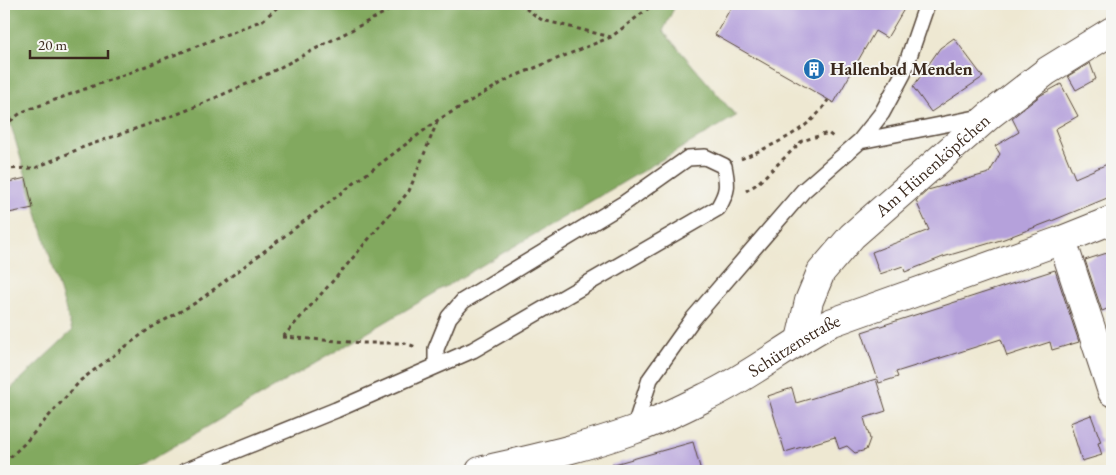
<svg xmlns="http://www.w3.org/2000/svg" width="1116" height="475" font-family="'EB Garamond',serif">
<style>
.forest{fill:#82a95f;stroke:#5e6a3e}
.building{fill:#b5a1db}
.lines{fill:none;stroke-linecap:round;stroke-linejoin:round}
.lane-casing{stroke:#564639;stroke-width:18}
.street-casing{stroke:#564639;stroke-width:30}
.path{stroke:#564639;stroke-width:3;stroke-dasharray:4 4;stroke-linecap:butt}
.lane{stroke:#fff;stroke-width:15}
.street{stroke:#fff;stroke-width:28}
.labels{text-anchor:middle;stroke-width:4;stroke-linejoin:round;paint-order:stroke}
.poi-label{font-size:18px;font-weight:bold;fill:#3b2a1e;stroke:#f6f6f2;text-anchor:start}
.street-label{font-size:18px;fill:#3b2a1e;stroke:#f6f6f2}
</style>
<rect width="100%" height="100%" fill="#f6f6f2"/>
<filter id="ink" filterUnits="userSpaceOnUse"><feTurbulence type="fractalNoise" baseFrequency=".02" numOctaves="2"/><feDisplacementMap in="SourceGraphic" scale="10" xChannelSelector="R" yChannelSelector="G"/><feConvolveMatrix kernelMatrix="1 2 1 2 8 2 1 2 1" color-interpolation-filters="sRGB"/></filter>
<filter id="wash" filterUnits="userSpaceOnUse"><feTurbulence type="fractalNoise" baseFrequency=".0096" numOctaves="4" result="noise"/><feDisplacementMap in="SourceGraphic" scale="20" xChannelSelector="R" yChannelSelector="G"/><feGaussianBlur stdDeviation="1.12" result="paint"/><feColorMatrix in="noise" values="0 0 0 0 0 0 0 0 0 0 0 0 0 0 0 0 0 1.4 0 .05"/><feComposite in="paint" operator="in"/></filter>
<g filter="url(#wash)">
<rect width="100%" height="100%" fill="#eee8d2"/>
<path class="forest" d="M4,4h672l-13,27 73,85 -587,345 -26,10h-119v-76l68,-64 -68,-229z"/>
<g id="blocks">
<path class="building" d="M733,4h174l-20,34 -12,-7 -41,72 -119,-68z
M954,38l29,39 -52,35 -18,-25 27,-39z
M1090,63l6,16 -20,11 -8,-14z
M1061,84l17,32 -23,13 20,49 37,-16v34l-58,24 -50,19 -61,18 -38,15 -2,-6 -23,8 -8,-22 57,-22 -13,-29 12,-11 61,-17 11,-19 -5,-8 24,-14 -7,-14 29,-23z
M26,178l7,30 -29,6v-31z
M1107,253l5,16v38l-10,4 -17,-51z
M1055,270l24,72 -27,8 -2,-8 -43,14 -6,-17 -105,33 2,5 -19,6 -17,-51z
M876,379l10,32 -22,7 6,21 -4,11 -11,3 -8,-7 -8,3 -4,-12 -50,15 -17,-56 24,-8 4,15z
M1091,415l10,27 -3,1 4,12 -20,6 -12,-38z
M693,442l8,29h-89l-1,-6z"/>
</g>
</g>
<g filter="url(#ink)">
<use href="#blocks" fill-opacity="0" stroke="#564639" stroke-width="1"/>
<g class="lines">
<g class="lane-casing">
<path id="lane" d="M860,141l121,-24
M634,429l16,-50 42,-59 111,-129 57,-50 22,-28 21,-39 24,-70
M185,471l151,-61 137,-60 245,-142c10,-17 10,-22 6,-42l-19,-9 -17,1 -65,46 -160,97 -14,16 -13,32v17"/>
</g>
<g class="street-casing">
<g id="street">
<path d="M1062,240l50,152"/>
<path id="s1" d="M800,340l9,-39 12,-29 31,-36 138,-121 57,-44 65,-40"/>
<path id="s2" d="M480,471c51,-12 103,-23 153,-41 25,-9 49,-21 73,-33 43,-20 81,-51 124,-74l232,-83 50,-20"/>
</g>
</g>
<path class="path" d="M519,4l23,16 69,17
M4,126l18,-14 104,-38 137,-54 18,-16
M741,159c31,-14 69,-28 87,-59
M4,169l31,-1 46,-20 102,-36 75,-33 143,-75
M746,191l11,-7 45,-43 26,-8 5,4
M283,337l63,-71 63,-75 29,-71
M283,337l81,6h41l11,4
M4,463l20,-19 57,-64 68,-51 48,-27 241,-182 72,-42 101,-41 43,-33"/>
<use href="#lane" class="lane"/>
<use href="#street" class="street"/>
</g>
</g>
<defs>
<g id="building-disc" transform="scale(1.125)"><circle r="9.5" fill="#1f6fb2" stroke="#f6f6f2"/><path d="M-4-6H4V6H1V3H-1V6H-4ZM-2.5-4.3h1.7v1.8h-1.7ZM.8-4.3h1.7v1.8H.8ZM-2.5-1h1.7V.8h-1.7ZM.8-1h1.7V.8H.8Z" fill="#fff"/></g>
</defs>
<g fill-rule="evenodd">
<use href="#building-disc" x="814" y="69"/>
</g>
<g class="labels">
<g class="poi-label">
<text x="830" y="75">Hallenbad Menden</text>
</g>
<g class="street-label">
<text dy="6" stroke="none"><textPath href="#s1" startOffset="226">Am Hünenköpfchen</textPath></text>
<text dy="6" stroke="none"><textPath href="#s2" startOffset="341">Schützenstraße</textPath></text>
</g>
</g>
<rect width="1116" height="475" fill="none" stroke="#f6f6f2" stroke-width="20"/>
<path d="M30 50v8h78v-8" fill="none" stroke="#3b2a1e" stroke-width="2.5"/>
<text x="38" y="50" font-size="15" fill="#3b2a1e" stroke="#f6f6f2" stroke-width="4" paint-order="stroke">20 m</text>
</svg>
